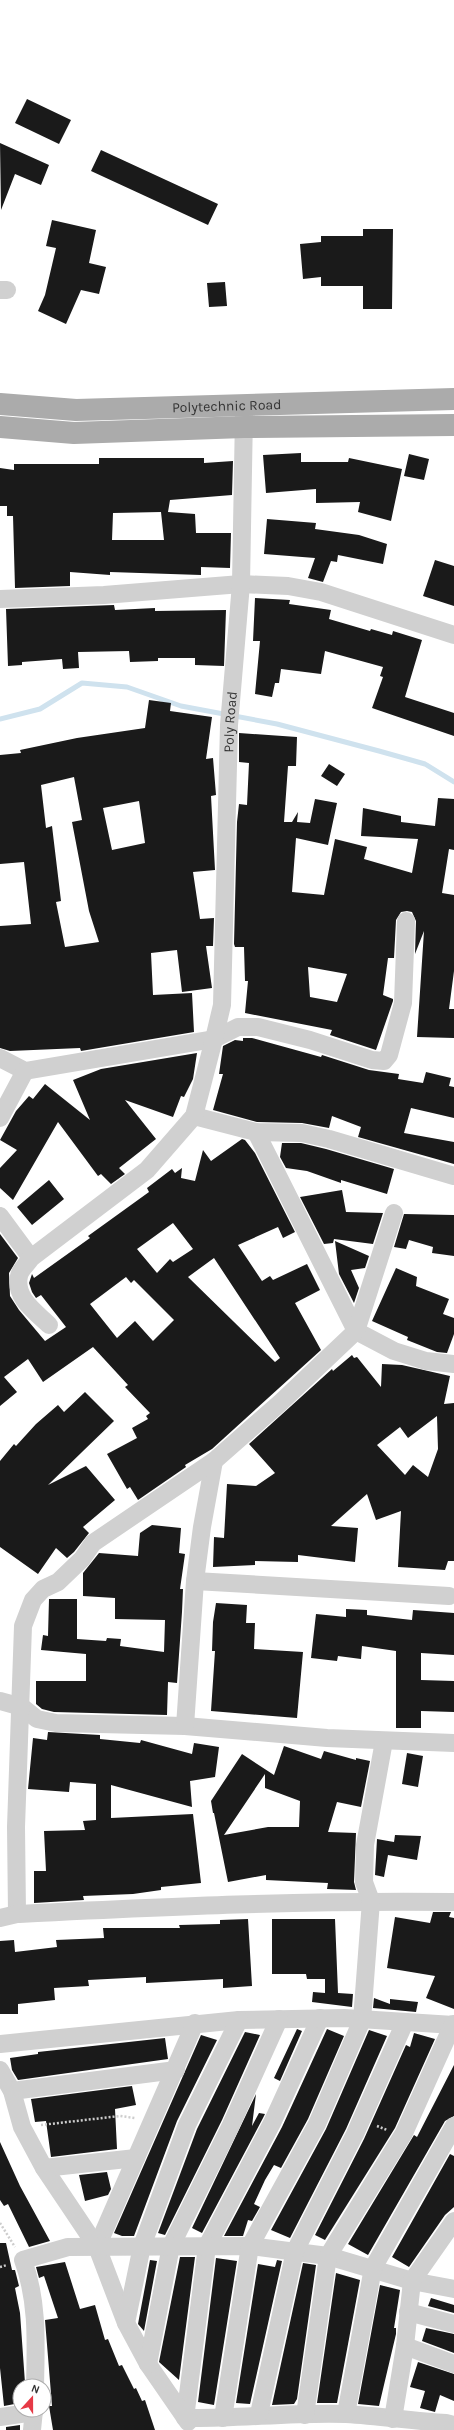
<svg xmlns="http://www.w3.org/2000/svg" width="454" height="2430" font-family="Karla,sans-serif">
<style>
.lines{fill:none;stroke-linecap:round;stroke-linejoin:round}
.stream{stroke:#cfe2ee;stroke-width:5}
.building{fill:#1a1a1a;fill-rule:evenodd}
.path{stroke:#cdcdcd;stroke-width:2.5;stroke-dasharray:2 2;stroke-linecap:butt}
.street{stroke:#d0d0d0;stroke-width:18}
.primary{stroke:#ababab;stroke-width:22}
.labels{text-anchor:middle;stroke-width:4;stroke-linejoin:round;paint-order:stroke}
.street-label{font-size:14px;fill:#333;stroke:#fff}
</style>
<rect width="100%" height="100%" fill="#fff"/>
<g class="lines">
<path class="stream" d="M0,719l40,-10 42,-26 45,4 54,19 96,18 102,27 46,13 29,18"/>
</g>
<path class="building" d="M27,99l44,21 -12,24 -44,-21z
M0,143l49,22 -8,20 -26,-11 -14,36z
M101,150l117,54 -10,21 -117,-54z
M52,220l44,10 -7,33 17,4 -7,27 -18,-4 -15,34 -28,-13 7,-16 11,-47 -10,-2z
M363,229h30l-1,80h-29v-23h-42v-9l-18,2 -3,-35 21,-2v-6h42z
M225,282l2,24 -18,1 -2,-24z
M301,453v9h47l1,-4 53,11 -11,52 -33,-9 2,-10 -44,1v-14l-50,4 -3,-38z
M409,454l20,5 -5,21 -20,-4z
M99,458h105v5l29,-2 -1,34 -62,5 -2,12 27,2 1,19h35l-1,35 -29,-1v8l-91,-3v3l-40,-3v14l-55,2 -2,-72h-6v-10h-7v-38l14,2v-6h85zM161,512l3,28h-52l1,-27z
M267,519l49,4 -1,6 44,6 28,9 -4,20 -45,-9 -1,7 -6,-1 -8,21 -15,-4 7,-20 -51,-4z
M435,560l19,6v40l-31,-10z
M255,598l35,2 -1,4 42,6 -2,9 41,12 1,-2 21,6 1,-4 29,9 -17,57 49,16v23l-82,-28 11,-31 -3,-1 3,-9 -58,-16 -4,23 -40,-5 -2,14h-4l-3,14 -17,-3 5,-53h-7z
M114,605l1,5 40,-2v3l71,-1 -2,56 -29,-1v-7h-37v3l-28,1 -1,-11 -51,1 1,16 -16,1 -1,-10 -40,3v3l-14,1 -2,-57z
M149,700l22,3 -1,8 42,6 -6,42 7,-1 3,37 -5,1 4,74 -22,2 7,47 14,-1 -1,28h-7l6,42 -30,4 -5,-42 -26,3 2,42 39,-2 2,39 -113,19 -1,-3 -70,3 -10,-3v-122l31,-2 -7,-62 -24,2v-109l21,-2 -1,-3 57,-12 68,-10zM74,777l8,43 -10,2 17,89 10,31 -34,5 -9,-45 5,-1 -9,-75 -6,2 -5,-43zM139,801l6,42 -33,7 -9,-42z
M239,733l58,4 -1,29h-8l-4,56h8l6,-10 -1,10 13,1 5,-24 22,4 -9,42 -32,-7 -4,54 32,3 11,-56 32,8 -3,12 48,14 6,-34 -57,-3 2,-28 38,8v6l34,4 3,-28 16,1v51l-5,-1 -7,44 12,2v76l-5,38h5v29l-37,-1 7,-106 -9,23 1,-33 -4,-9 -5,-1 -6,1 -5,8 -2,38h-6l-5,37 10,4v2l-17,49 -46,-15 2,-5 -87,-17 3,-32h-3l-1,-34h-9l-1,-3 3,-122 2,-18 8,1 2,-42 -10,-1zM308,967l39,7 -10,28 -27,-5z
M329,764l16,10 -8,12 -16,-10z
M243,1038h9l69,19 1,-2 47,15 30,4 -1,5 25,4 3,-11 25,6 -2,8 5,1v31l-43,-10 -7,25 50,9v22l-96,-27 3,-10 -29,-11 -3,12 -27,-5 -45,-1 -44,-12 10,-36h-4l4,-28 12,-6 8,1z
M197,1053l-4,26 -9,18 -3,-1 -8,21 -48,-17 31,39 -37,29 6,6 -14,10 -10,-10 -3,2 -40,-54 -45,78 -13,-12v-20l17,-18 -17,-10 16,-29 13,-15 4,3 12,-15 45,36 -17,-40 28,-11z
M242,1139l3,1 10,13 40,79 -12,6 -5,-11 -40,18 24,36 8,-5 3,4 34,-16 13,26 -25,13 26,47 -109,99 -27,16 1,2 -48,33 -8,-13 -3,2 -20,-35 30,-16 -5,-10 16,-9 -2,-3 4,-3 -25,-26 3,-2 -35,-38 -50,35 -15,-23 -24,18 13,15 -17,14v-172l18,24 -9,15 1,23 9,14 26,31 21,-14 -25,-32 -5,3 -4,-6 -3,-9 3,-9 2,4 56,-40 -2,-2 61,-44 -2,-4 25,-19 3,4 7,-5 -1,10 14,3 8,-31 8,11zM173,1223l20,26 -20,13 -3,-3 -13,14 -20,-24zM214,1258l66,100 -5,4 -87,-85zM126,1277l5,6 3,-3 40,40 -21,21 -18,-20 -18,17 -27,-34z
M282,1143h19l25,6 68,20 -7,25 -46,-14v3l-34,-12 -21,-3 -6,-11z
M49,1180l15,19 -32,26 -15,-18z
M342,1190l4,22 37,1 -10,31 -39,-5 -1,4 -9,1 -24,-47z
M404,1214l50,1v41l-22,-3 1,-6 -24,-7 -3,9 -12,-2z
M335,1241l34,15 -4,12 -14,2 8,18 -5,15 -15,-29z
M396,1268l21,9 -1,9 33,13 -6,15 11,4v16l-7,19 -10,-1 -30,-12 1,-3 -36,-16z
M352,1355l2,3 3,-1 24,30 1,-23 20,1 48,11 -6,28 10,-1v158h-6l-3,9 -47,-3 3,-56 -25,9 -9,-26 -36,32 27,2 -3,34 -57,-7v7l-43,-1v4l-42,2 1,-30 10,1 3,-54 29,2 19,-13 -26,-29 83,-75 1,2zM437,1416l1,33 -10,28 -15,-12 -8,10 -28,-30 23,-18 8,11z
M85,1392l29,29 -66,64 38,-19 29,34 -32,27 6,6 -15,19 -7,6 -11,-10 -18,26 -38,-27v-86l14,-17 2,2 20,-22 22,-19 6,7z
M152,1525l29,3 -2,25 6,1 -5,35h3l-1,23 -5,71 -9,-1 -1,33 -113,-3 -12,-3 -6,-5v-23h50v-27l-45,-4 2,-15 5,1 1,-37h28v40l29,2 1,-3 14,1 -1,7 44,6 1,-32 -50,-1v-21l-32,-2v-23l16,-20 39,3 2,-23z
M216,1603l31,2 -1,18h9l-1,26 49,3 -6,66 -86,-7 4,-60h-3l1,-29z
M346,1609l21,1v5l45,5 1,-10 41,3v42l-33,-2v27l33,1v31l-33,-1v17h-25v-77l-34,-5 -1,13 -23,-3 -1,5 -26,-3 5,-44 30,3z
M48,1732l52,3v4l40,4 1,-3 51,14 2,-11 25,4 -4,30 -25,4 2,26 -81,-22v33l82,-4 8,69 -40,4v3l-28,4 -50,2 1,4 -50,3v-32h12l-2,-40 41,-1 -2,-9 13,-1v-36l-26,-2 -1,10 -41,-3 5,-51 14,2z
M284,1746l37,13 3,-8 32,9v-2l14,3 -9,46 -24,-5 -9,30 28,1 -2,49 2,8 -29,-1 1,-6 -62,-3v-5l-38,7 -14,-69h2h-3l-2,-12 31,-47 32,21zM265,1774v14l35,13 -1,26h-31l-44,8z
M407,1753l16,3 -5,31 -16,-3z
M395,1835l26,1 -4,24 -29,-5 -4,22 -9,-2 2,-36 17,3z
M433,1912h18l-2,5 5,1v91l-28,-11 9,-22 -48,-8 8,-51 35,6z
M248,1919l4,67 -29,2v-9l-77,4v-6l-58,3 1,6 -35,2 1,12 -37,4v10h-18v-73l14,-1 1,12 42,-5 -1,-7 48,-2 -1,-10h77l-1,-3 41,-1v-4z
M272,1919h63l3,74 15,1 -1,13 -40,-5 1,-10 12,1v-14h-18l-1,-5h-34z
M374,1998l16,6v-5l28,3 -2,10 -43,-4z
M297,2029l5,2 -22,50 -6,-3z
M327,2029l17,7 -36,83 -27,49 -7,-3 -9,15 -11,24 6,3 -8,14 -4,-1 -5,16h-19l58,-109z
M369,2030l18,6 -41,93 -56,109 -19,-8 55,-101z
M245,2032l15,3 -38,85 -57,115 -7,-2 39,-104z
M414,2033l21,6 -40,89 -70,112 -10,-5 49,-96 42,-94 4,2z
M201,2035l16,5 -40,81 -43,115h-12l-8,-3z
M165,2038l3,21 -150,21 -6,-10 -2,-12 28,-4v-2z
M454,2065v51l-9,5 -77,134 -20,-11 66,-109 3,2z
M132,2086l4,19 -21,4 2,40 -66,8 -5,-36 -11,1 -4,-23z
M256,2094l-4,32 7,-13 6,1 -2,4 -61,115 -10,-5z
M0,2142l20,44 30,55 -21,6 -21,-43 -4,2 -4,-6z
M450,2154l4,2v51l-9,8 -36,52 -17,-10z
M107,2172l4,17 -3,6 -23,6 -6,-26z
M0,2243h6l6,27h3l4,16 -4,2 5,25 5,70 -5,2v18l-16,3 -4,-38z
M180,2257h15l-16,123 -20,-18z
M216,2258l21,3 -23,144 -16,-3z
M150,2260l7,1 -13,70 -6,-7z
M277,2260l5,1 -32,143 -14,-1 22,-139 17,3z
M65,2262l15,47 15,-4 10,35 3,-1 11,27 3,-1 12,24 2,-1 6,13 3,-1 10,30h-102l-4,-24h3l-7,-86 13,-2 -14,-42 -5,2 -3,-11z
M303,2263l13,2 -19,134 -3,5 -22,1z
M336,2273l24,7 -23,123h-20z
M380,2285l20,5 -6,38h2v6l-17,72 -21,-2z
M431,2298l23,7v8l-26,-7z
M426,2328l28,6v19l-32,-12z
M418,2362l36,12v27l-14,-6 -5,17 -15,-4 5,-17 -15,-4z
M20,2425v5h-14v-3z"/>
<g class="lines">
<path class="path" d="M41,2125l79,-9 15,2
M377,2126l10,4
M0,2223l15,24
M0,2267l7,-2"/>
<g class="street">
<path d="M0,290h7"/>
<path d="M0,599l104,-4 137,-11 47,2 33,6 133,43"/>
<path d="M0,1058l25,13 189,-32 24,-12h20l52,13 62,20 12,1 5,-6 14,-52 3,-82"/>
<path d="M194,1116l62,16 46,1 27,6 125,37"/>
<path d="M0,1118l25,-47"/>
<path d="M256,1132l100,199 38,20 32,10 28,3"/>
<path d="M0,1216l31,42"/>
<path id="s1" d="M49,1325c-13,-13 -35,-27 -30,-49 1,-6 9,-13 12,-18l116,-88 47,-54 20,-77 8,-34 7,-280 12,-141 3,-170"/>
<path d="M195,1581l254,15"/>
<path d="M0,1701l22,6 15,12 19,4 129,3 142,12 127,5"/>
<path d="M185,1726l10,-145 7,-54 12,-66"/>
<path d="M17,1914l-1,-87 7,-201 10,-26 10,-11 15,-7 24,-23 11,-16 121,-82 66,-58 76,-72 38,-118"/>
<path d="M0,1918l17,-4c146,-7 291,-14 437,-12"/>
<path d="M320,2018l-48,105 -65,123 -22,172c54,1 107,-6 161,-4 34,2 67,7 100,9l8,2"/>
<path d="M0,2044l239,-24 105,-2 110,7"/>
<path d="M0,2070l12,21 10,36 22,41 53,79 29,76 22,41 40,58"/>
<path d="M12,2091l164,-21"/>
<path d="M44,2168l92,-10"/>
<path d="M97,2247l98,-224"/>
<path d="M408,2312l46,12"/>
<path d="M126,2323l16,-77 45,-121 52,-105"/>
<path d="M405,2346l49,18"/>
<path d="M148,2364l23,-118 60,-121 48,-106"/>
<path d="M35,2386c1,-44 3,-85 -12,-126l45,-13 182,-1 78,10 84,25 42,8"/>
<path d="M259,2414l36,-163 60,-117 50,-112"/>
<path d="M346,2414l27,-146 81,-142"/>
<path d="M305,2415l23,-159 76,-123 49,-109"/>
<path d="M0,2417l34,-5"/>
<path d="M223,2418l27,-172 67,-122 45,-104 9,-119 -7,-19 1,-37 19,-104"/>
<path d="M393,2419l12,-73 7,-65 42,-60"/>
<path d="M32,2430l2,-20"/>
</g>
<g class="primary">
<path id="s2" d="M0,404l76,6 378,-11"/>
<path d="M0,427l74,6 170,-6 210,-2"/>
</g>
</g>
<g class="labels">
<g class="street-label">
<text dy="5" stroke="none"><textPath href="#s2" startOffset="227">Polytechnic Road</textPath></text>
<text dy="5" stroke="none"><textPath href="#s1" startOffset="697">Poly Road</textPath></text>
</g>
</g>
<g transform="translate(32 2398) rotate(21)"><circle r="19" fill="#ffffff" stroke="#adadad"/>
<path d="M0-3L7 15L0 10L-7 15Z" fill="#e63946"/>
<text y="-6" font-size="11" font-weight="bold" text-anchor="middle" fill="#333333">N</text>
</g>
</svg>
